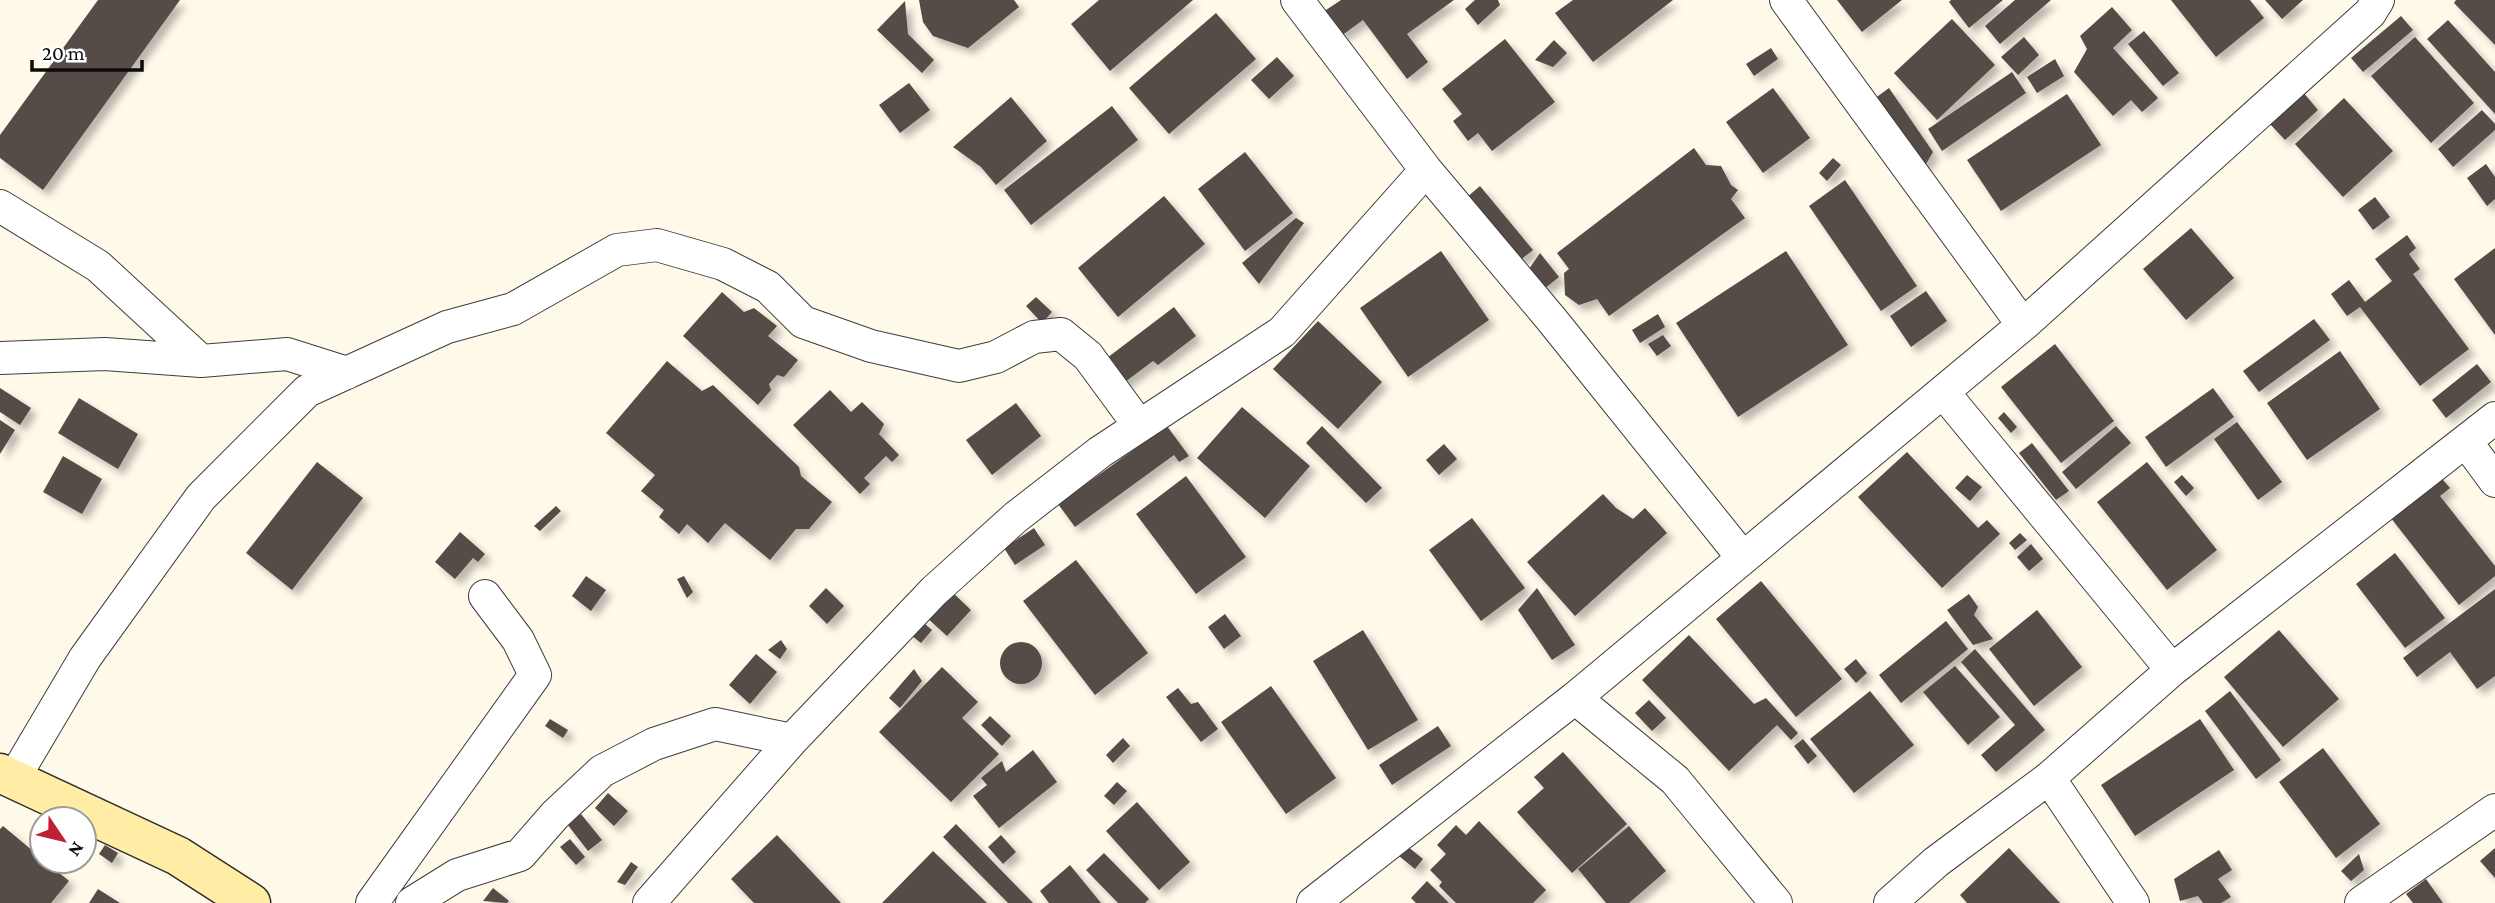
<svg xmlns="http://www.w3.org/2000/svg" width="2495" height="903" font-family="'Crimson Pro',serif">
<style>
.building{fill:#544b47;filter:url(#shadow)}
.lines{fill:none;stroke-linecap:round;stroke-linejoin:round}
.street-casing{stroke:#3e3e3e;stroke-width:34}
.secondary-casing{stroke:#2d2d2d;stroke-width:41}
.street{stroke:#fff;stroke-width:32}
.secondary{stroke:#ffeda5;stroke-width:38}
</style>
<defs>
<filter id="shadow"><feDropShadow dx="6" dy="6" stdDeviation="3.5" flood-color="#0004"/></filter>
</defs>
<rect width="100%" height="100%" fill="#fff9ea"/>
<path class="building" d="M98,0h82l-137,190 -43,-32v-23z
M919,0h95l5,7 -51,41 -35,-12 -10,-14z
M1099,0h94l-83,71 -39,-47z
M1341,0h113l-47,34 21,28 -21,17 -44,-59 -22,16 -18,-24z
M1475,0h23l2,5 -22,20 -13,-16z
M1573,0h100l-80,62 -38,-49z
M1837,0h65l-40,32z
M1951,0h52l-34,28 -20,-26z
M2015,0h36l-51,44 -15,-18z
M2171,0h79l14,18 -48,39z
M2265,0h38l-21,19z
M2456,0h39v45l-41,-42z
M905,1l3,33 26,26 -12,13 -45,-43z
M2112,7l20,23 -19,18 45,50 -16,14 -11,-12 -18,16 -39,-44 13,-23 -7,-13z
M1216,13l40,46 -87,75 -40,-46z
M2401,16l12,14 -50,42 -12,-14z
M1952,19l43,46 -58,55 -43,-47z
M2448,20l47,52v42l-68,-75z
M2144,31l35,42 -16,13 -35,-42z
M2024,37l15,18 -21,20 -17,-18z
M2415,37l59,66 -43,40 -60,-67z
M1505,39l50,63 -63,49 -14,-18 -10,8 -15,-20 9,-7 -20,-25z
M1554,40l13,13 -14,14 -18,-7z
M1771,48l7,11 -24,17 -8,-12z
M1277,57l17,19 -25,23 -18,-19z
M2055,59l9,17 -27,17 -10,-16z
M2012,72l14,21 -84,58 -14,-22z
M909,83l21,27 -30,23 -21,-28z
M1773,88l37,50 -47,35 -37,-51z
M1889,88l44,64 -10,17 -49,-70z
M2303,92l15,18 -33,30 -16,-17z
M2067,94l34,51 -100,66 -34,-51z
M1011,97l36,44 -51,44 -15,-18 -28,-20z
M2344,98l49,53 -50,46 -48,-53z
M1112,106l26,34 -107,85 -27,-35z
M2482,110l13,14v6l-42,37 -15,-18z
M1694,148l12,17 15,1 10,19 7,5 -7,9 14,19 -136,98 -12,-17 -18,6 -14,-10 -1,-22 5,-4 -12,-16z
M1245,152l48,61 -48,38 -47,-62z
M1833,158l8,7 -14,16 -8,-8z
M2486,164l9,13v22l-8,7 -20,-28z
M1845,180l72,106 -36,25 -72,-105z
M1480,186l53,64 -14,11 -53,-63z
M1164,196l41,48 -87,73 -40,-49z
M2375,197l15,20 -17,13 -15,-20z
M1296,218l8,5 -45,61 -17,-21z
M2191,228l43,50 -48,42 -43,-51z
M2407,235l9,13 -7,6 11,15 -7,5 56,75 -49,37 -60,-79 -13,9 -16,-22 18,-14 16,22 27,-21 -17,-22z
M2495,248v87l-41,-56z
M1441,251l48,69 -81,57 -48,-69z
M1786,251l62,94 -110,72 -62,-94z
M1540,253l19,24 -15,12 -15,-20z
M1926,291l21,30 -36,26 -21,-31z
M722,292l22,20 10,-4 23,18 -9,10 30,24 -14,17 -7,-2 -8,9 2,6 -13,15 -75,-69z
M1036,297l16,15 -10,11 -16,-17z
M1174,307l22,29 -38,29 -5,-4 -32,24 -18,-24z
M1658,314l7,13 -25,16 -8,-13z
M2314,319l16,21 -71,52 -16,-21z
M1318,321l64,61 -44,47 -65,-60z
M1663,335l8,11 -14,10 -9,-12z
M2055,344l59,77 -53,42 -60,-76z
M2340,351l40,58 -73,51 -40,-57z
M667,361l35,30 11,-6 86,82 2,9 31,26 -23,27h-13l-26,31 -45,-37 -17,20 -21,-19 -8,10 -20,-17 5,-7 -23,-19 14,-16 -49,-42z
M2477,364l14,18 -45,36 -14,-18z
M0,388l31,20 -11,17 -20,-13z
M2213,388l21,29 -68,50 -21,-30z
M830,390l21,22 11,-10 22,22 -5,10 20,21 -7,7 -6,-6 -22,22 6,6 -10,10 -67,-69z
M79,398l59,36 -20,35 -60,-36z
M1016,403l25,33 -49,39 -26,-35z
M1242,407l68,59 -45,52 -68,-60z
M2004,412l13,15 -6,6 -13,-15z
M0,420l15,10 -15,24z
M2237,422l45,60 -24,18 -44,-61z
M1167,426l22,30 -10,6 -5,-7 -99,72 -17,-23z
M1322,426l60,62 -16,15 -60,-60z
M2116,426l15,17 -55,46 -14,-17z
M2032,443l37,48 -13,9 -37,-47z
M1444,444l13,15 -18,16 -13,-15z
M1907,452l71,76 9,-8 13,14 -58,54 -84,-91z
M63,456l39,23 -20,35 -39,-22z
M317,462l46,36 -71,92 -46,-37z
M2147,462l70,88 -50,40 -70,-88z
M2437,473l13,15 -10,8 55,70v10l-36,29 -72,-92z
M1967,475l15,12 -12,14 -15,-13z
M2182,475l12,13 -8,8 -12,-14z
M1186,476l60,81 -50,37 -60,-80z
M1603,494l13,14 17,11 12,-11 22,25 -92,83 -48,-54z
M556,506l5,5 -21,20 -6,-5z
M1472,518l53,70 -44,33 -52,-71z
M1034,528l11,17 -30,20 -11,-17z
M460,532l25,22 -7,8 -5,-4 -18,21 -20,-17z
M2020,533l7,7 -12,10 -6,-7z
M2031,544l12,15 -14,12 -12,-14z
M2395,553l50,65 -40,30 -49,-64z
M1076,560l72,93 -53,42 -72,-94z
M586,576l20,14 -15,21 -19,-15z
M684,576l9,16 -6,6 -10,-19z
M1761,581l81,98 -46,38 -80,-98z
M826,588l18,18 -17,18 -18,-18z
M1537,588l38,57 -23,15 -34,-50z
M949,589l22,21 -24,26 -22,-20z
M2495,589v87l-18,13 -27,-37 -33,25 -14,-19z
M1969,594l9,13 -4,8 19,24 -20,6 -26,-35z
M2037,610l45,57 -48,39 -45,-57z
M1225,614l16,22 -17,13 -16,-22z
M918,618l14,12 -11,13 -15,-12z
M1946,621l22,28 -67,54 -22,-28z
M1363,630l55,90 -50,30 -55,-89z
M2279,630l60,69 -56,48 -59,-70z
M1689,635l65,69 12,-6 32,35 -7,7 -14,-15 -48,46 -87,-91z
M781,640l6,9 -7,10 -12,-9z
M1000 663a21 21 0 1 1 42 0a21 21 0 1 1-42 0Z
M1975,649l70,81 -49,42 -15,-17 34,-30 -54,-63z
M756,654l21,18 -27,32 -21,-19z
M1856,659l11,14 -11,10 -12,-14z
M1955,666l45,51 -32,28 -45,-53z
M942,667l36,35 -16,16 37,36 -48,48 -72,-70z
M914,669l8,12 -22,27 -11,-10z
M1271,686l65,92 -50,36 -65,-92z
M1178,688l13,16 7,-2 20,27 -17,13 -35,-45z
M1870,691l44,54 -60,48 -44,-54z
M2230,691l51,69 -25,19 -51,-68z
M1649,700l17,18 -14,13 -17,-18z
M990,716l21,20 -9,10 -21,-21z
M550,719l18,11 -5,8 -18,-12z
M2200,719l34,51 -99,66 -34,-51z
M1438,726l13,20 -59,39 -13,-20z
M1123,738l7,8 -17,17 -7,-8z
M1803,739l14,17 -9,8 -14,-18z
M2323,748l57,76 -44,34 -57,-76z
M1033,750l24,32 -58,46 -26,-32 14,-11 -6,-7 21,-17 4,11z
M1563,752l64,72 -55,49 -55,-61 27,-24 -10,-11z
M1117,782l10,9 -13,14 -10,-9z
M608,793l20,18 -14,15 -19,-18z
M1137,802l53,60 -31,28 -53,-59z
M581,814l21,26 -14,11 -21,-27z
M1479,821l67,69 -13,13h-77l-17,-17 3,-4 -12,-12 16,-16 -9,-9 19,-20 10,10z
M956,824l77,79h-25l-65,-66z
M3,826l66,55 -18,22h-51v-74z
M1629,826l37,45 -37,32h-23l-28,-34z
M777,835l64,68h-87l-23,-24z
M1001,835l15,17 -13,12 -15,-17z
M570,839l15,18 -9,8 -16,-18z
M105,845l13,8 -6,10 -13,-9z
M1407,846l16,13 -8,10 -16,-13z
M2009,848l51,55h-93l-7,-8z
M2495,848v30l-15,-17z
M2219,850l13,20 -14,9 13,18 -10,6h-18l-5,-7 -18,5 -6,-22z
M933,851l54,52h-105z
M1104,853l45,46 -4,4h-27l-32,-33z
M2359,854l5,16 -13,11 -10,-10z
M631,862l7,5 -13,18 -8,-3z
M1070,865l31,38h-52l-9,-12z
M2426,879l17,24h-30l-7,-9z
M1427,881l22,22h-33l-5,-5z
M493,888l16,13 -2,2 -24,-2z
M98,889l22,14h-31z"/>
<g class="lines">
<g class="street-casing">
<path id="street" d="M1297,0l129,170 126,150 191,238
M1786,0l237,325
M0,206l98,60 103,95
M0,358l105,-4 96,7 86,-7 60,19
M1943,392l229,278
M2467,443l28,38
M1575,698l100,82 101,123
M14,778l71,-120 116,-161 106,-106 140,-64 66,-18 104,-59 40,-5 66,19 45,23 35,35 68,24 88,20 37,-9 38,-20 27,-3 27,22 50,68
M2049,778l84,125
M372,903l163,-228 -17,-35 -33,-44
M412,903l45,-28 63,-20 35,-40 47,-44 52,-27 61,-20 77,16
M649,903l143,-163 142,-149 82,-74 84,-65 182,-120 144,-162
M1313,903l262,-205 448,-373 347,-312 8,-13
M1890,903l46,-41 113,-84 123,-108 323,-252
M2361,903l134,-93"/>
</g>
<g class="secondary-casing">
<path id="secondary" d="M0,773l178,83 73,47"/>
</g>
<use href="#street" class="street"/>
<use href="#secondary" class="secondary"/>
</g>
<g transform="translate(63 840) rotate(125)"><circle r="33" fill="#ffffff" stroke="#9d9d9d" stroke-width="2"/>
<path d="M0-5L12 26L0 18L-12 26Z" fill="#bf2036"/>
<text y="-10" font-size="19" font-weight="bold" text-anchor="middle" fill="#0b0b0b">N</text>
</g>
<path d="M32 60v10h110v-10" fill="none" stroke="#0b0b0b" stroke-width="3.5"/>
<text x="42" y="60" font-size="21" fill="#0b0b0b" stroke="#ffffff" stroke-width="5" paint-order="stroke">20 m</text>
</svg>
